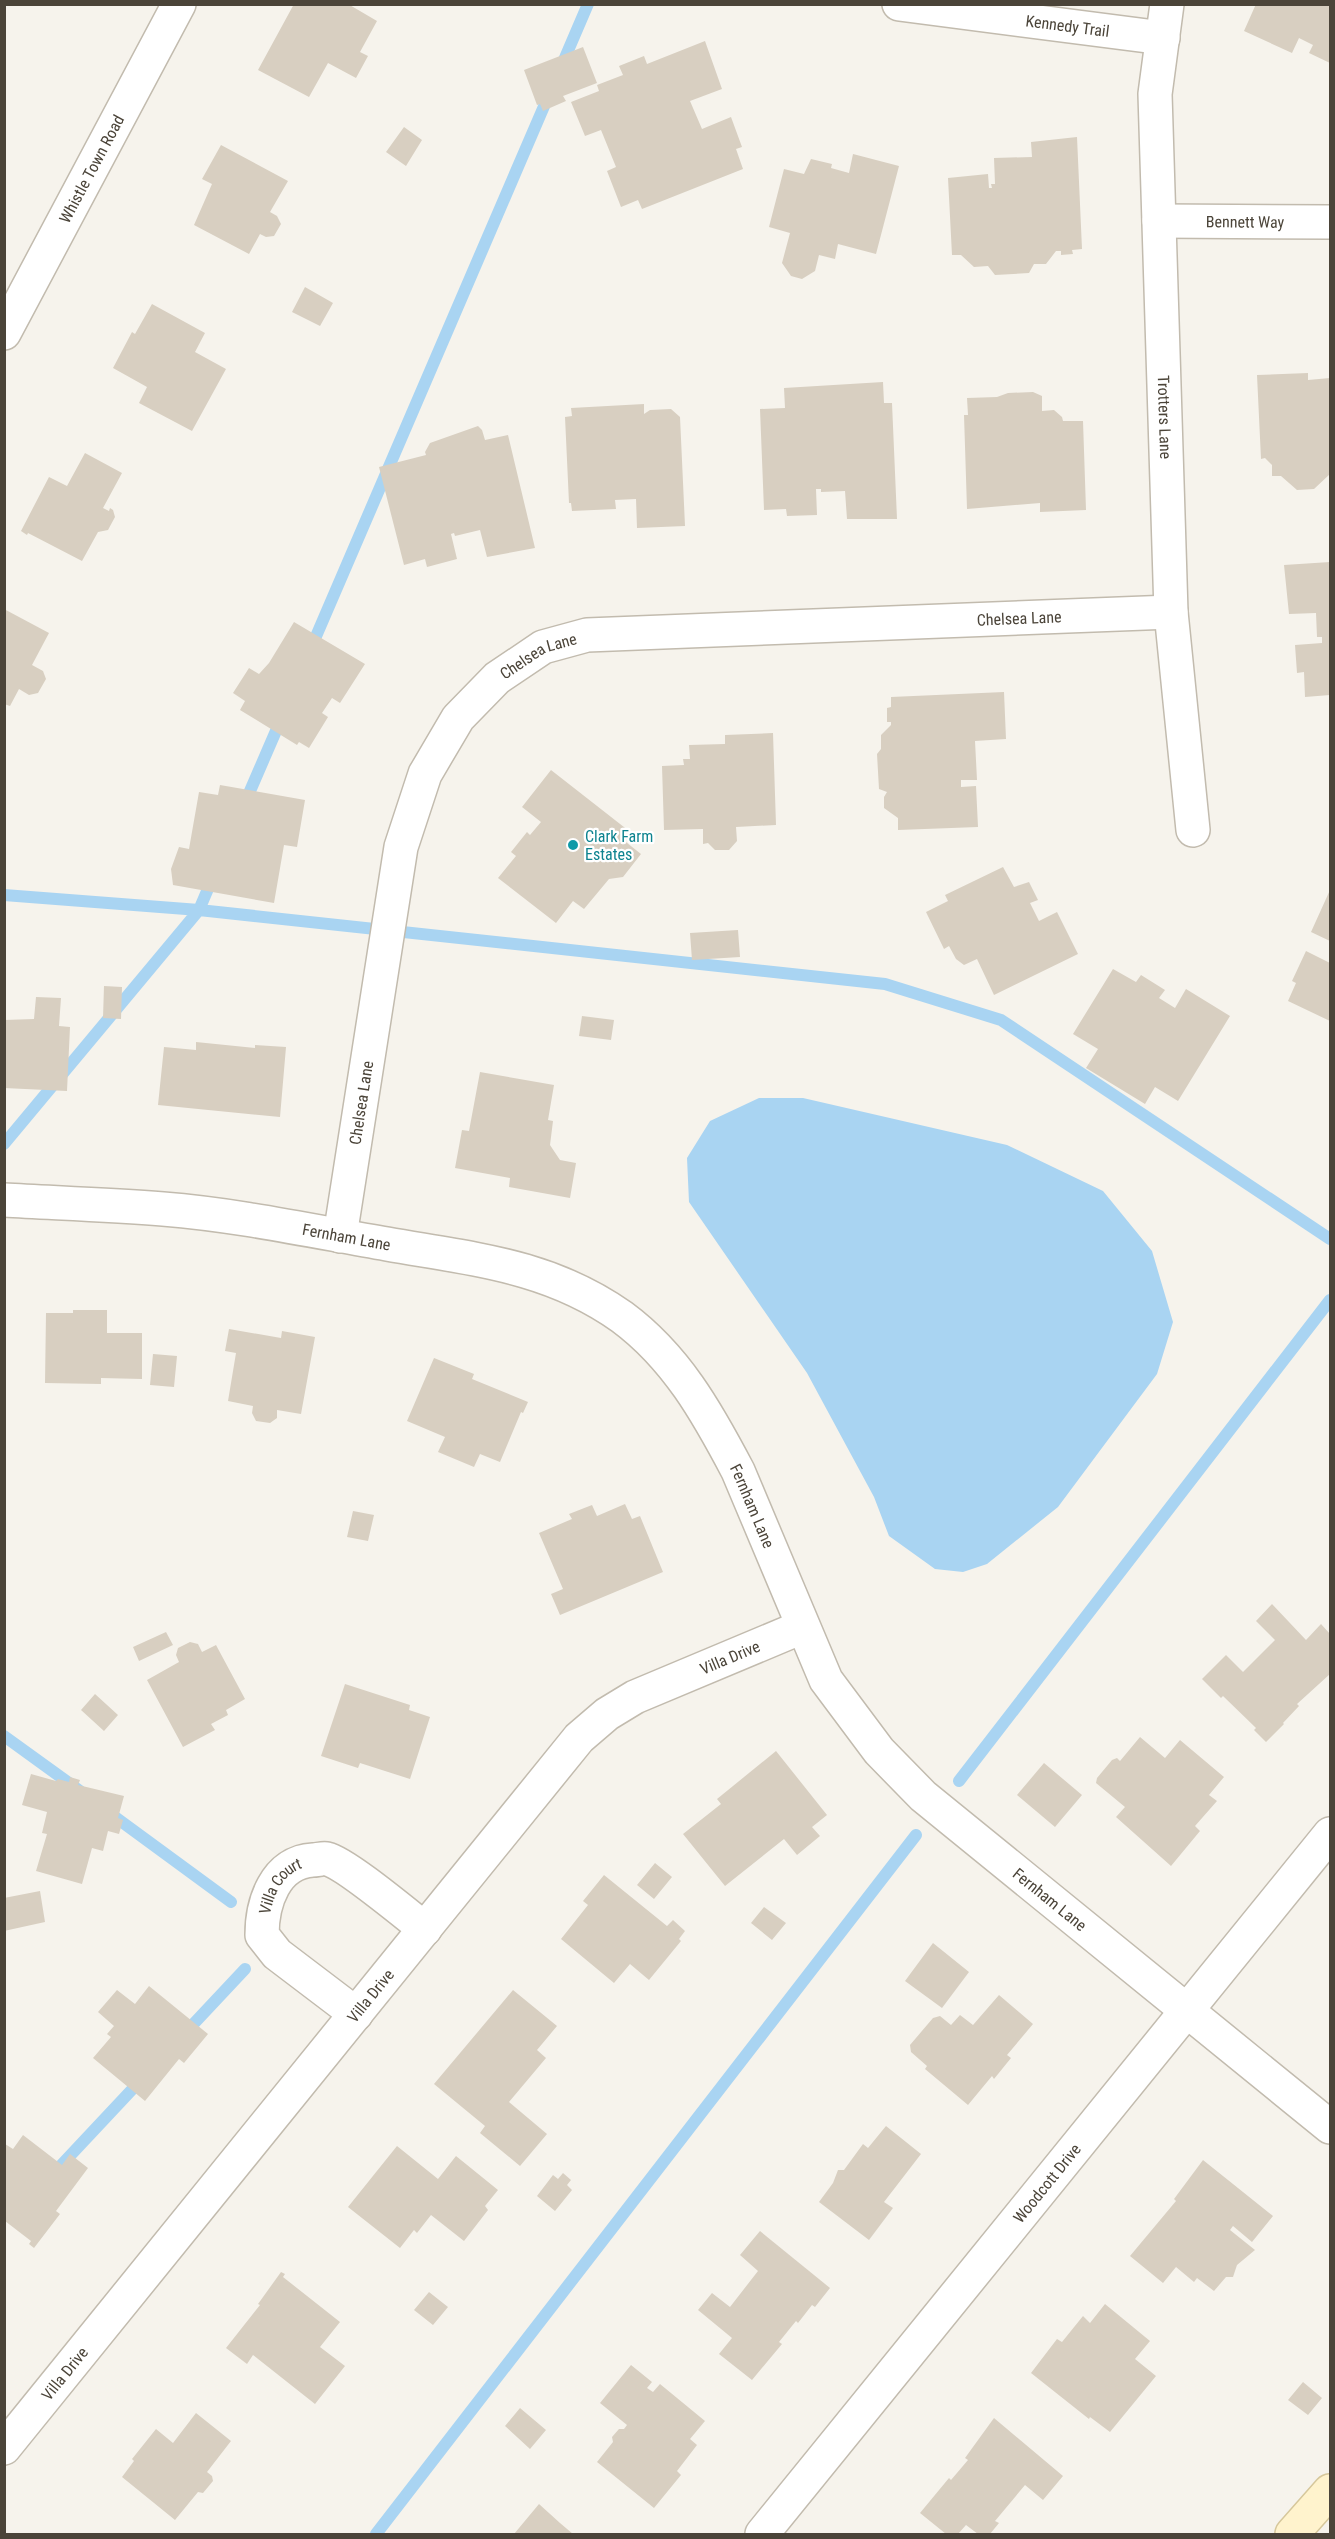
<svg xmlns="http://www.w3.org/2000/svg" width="1335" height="2539" font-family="'Roboto Condensed',sans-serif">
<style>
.water{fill:#a9d4f2}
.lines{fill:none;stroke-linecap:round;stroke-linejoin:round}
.stream{stroke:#a9d4f2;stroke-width:12}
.building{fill:#d8cfc1}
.minor-casing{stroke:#c2bbae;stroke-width:36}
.secondary-casing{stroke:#d6c79b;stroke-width:36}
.minor{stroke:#fff;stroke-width:33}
.secondary{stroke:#fff3cd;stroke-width:33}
.culture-dot{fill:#0f9aa8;stroke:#fff;stroke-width:2}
.labels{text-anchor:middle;stroke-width:4.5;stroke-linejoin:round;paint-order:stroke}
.street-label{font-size:16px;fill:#4b4439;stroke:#fff}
.culture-label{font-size:16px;fill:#0d838f;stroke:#fff;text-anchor:start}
</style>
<rect width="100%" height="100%" fill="#f6f3ec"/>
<path class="water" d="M759,1098h44l204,47 96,46 49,60 21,71 -16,52 -99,133 -71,57 -24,8 -28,-3 -46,-33 -15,-39 -67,-124 -118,-171 -2,-44 23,-37z"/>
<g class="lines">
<path class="stream" d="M561,67l27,-63
M311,648l237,-551
M244,805l38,-88
M4,895l195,15 686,74 116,36 329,219
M4,1144l195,-234 14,-33
M4,1736l76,55
M959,1781l371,-481
M111,1814l120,88
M184,2034l61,-65
M51,2176l90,-96
M376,2534l540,-699"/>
</g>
<path class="building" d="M294,4h54l29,17 -17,31 8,4 -12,22 -28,-15 -19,34 -51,-27z
M1256,4h74v59l-21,-10 4,-8 -14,-7 -7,15 -48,-22z
M705,41l17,48 -32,12 12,28 29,-12 11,30 -6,2 7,20 -101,40 -4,-9 -17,7 -14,-36 9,-4 -15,-37 -16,6 -14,-34 28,-11 -2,-6 26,-10 -4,-9 25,-10 3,8z
M583,47l14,36 -34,13 3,5 -23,10 -3,-7 -3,1 -13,-35z
M404,127l18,13 -16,26 -20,-14z
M1077,137l5,112 -10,1 1,4 -12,1v-4h-5l-10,13h-12l-5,9 -34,2 -7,-9 -14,1 -13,-12h-9l-4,-77 40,-4 1,14h3l-1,-4h4l-1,-26 38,-1 -1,-15z
M221,145l67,36 -18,31 7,4 4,8 -7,12 -8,1 -6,-3 -11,20 -55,-29 18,-41 -10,-5z
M853,154l46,12 -23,88 -38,-10 -3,15 -16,-4 -4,16 -13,8 -11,-3 -9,-13 8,-30 -21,-6 15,-58 20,5 7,-15 21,5 -1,4 18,5z
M305,287l28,16 -13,23 -28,-14z
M152,304l53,29 -10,19 31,17 -34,62 -53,-28 8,-16 -34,-19 19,-36 3,2z
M1308,373v7l22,-2v96l-16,15 -17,1 -16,-14h-9v-11l-7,-7 -4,1 -4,-84z
M883,382l1,21h8l5,116h-50l-2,-28 -24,1v-3h-5l1,26 -30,1 -1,-7 -22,1 -4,-101 25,-1 -1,-20z
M1033,392l9,4v15l12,-1 8,7 1,4h20l3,89 -46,2v-9l-73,6 -3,-94h4l-1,-17 30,-1 11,-4z
M644,404v10l6,-4 21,-1 9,8 5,109 -48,2 -1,-29 -21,1 1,9 -44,2 -1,-8h-2l-4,-86 7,-1 -1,-8z
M478,426l4,4 3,10 23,-5 27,113 -48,9 -7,-27 -25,6 -1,-3 -3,1 6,25 -30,8 -2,-8 -21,6 -25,-98 47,-12 -1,-3 5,-9z
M85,453l37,20 -19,35 6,3 1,-3 3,2 2,7 -7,13 -10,2 -16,29 -54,-28 -1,2 -6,-4 28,-54 18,9z
M1330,562v133l-25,2 -1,-25 -7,1 -2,-28 27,-2v-6h-5l-1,-24 -27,1 -5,-49z
M4,609l45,24 -17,32 11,6 3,8 -8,14 -9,2 -10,-6 -9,17 -6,-2z
M294,622l71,42 -25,39 -8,-5 -10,15 6,4 -19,31 -10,-6 -2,3 -57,-35 5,-9 -12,-8 16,-25 10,6 10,-11z
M1004,692l2,47 -31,2 2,39h-16v7l15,-1 2,41 -80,3v-12l-14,-10v-11l3,-5 -8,-3 -2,-35 4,-5v-14l10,-10v-3h-4v-14l4,-1v-10z
M773,733l3,92 -40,2 1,14 -8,9h-14l-7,-7 -5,1v-15l-39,1 -2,-64 22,-1 -1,-6h7l-1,-14 36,-1v-9z
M551,770l78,61 -7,8 19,15 -18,23 -14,2 -25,30 -11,-8 -17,22 -58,-45 18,-22 -5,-4 16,-20 3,3 11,-13 -19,-15z
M220,785l85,15 -8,47 -13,-2 -10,58 -101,-18 -2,-16 8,-22 10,2 10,-57 19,3z
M1003,867l11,20 15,-5 9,18 -8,3 9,18 18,-9 21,42 -84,41 -17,-36 -13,6 -8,-6 -7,-13 -5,3 -18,-37 22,-11 -3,-6z
M1330,890v51l-19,-9z
M738,930l2,27 -48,3 -2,-27z
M1306,951l24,12v58l-42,-20 8,-18 -4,-2z
M1113,969l23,13 5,-7 24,15 -6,8 16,10 11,-19 44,27 -52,85 -23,-14 -10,17 -59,-36 12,-19 -25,-15z
M104,986l18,1 -1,32 -18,-1z
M36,997l25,1 -2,28 11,1 -3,64 -63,-3v-68l30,-1z
M582,1016l32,4 -3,20 -32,-4z
M196,1042l59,6v-3l31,2 -6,70 -122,-12 6,-58 32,3z
M480,1072l74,13 -6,35 5,1 -3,24 10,15 16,3 -6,35 -61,-11 1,-9 -55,-10 7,-38 7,1z
M73,1310h34v23h35v46l-41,-1v6l-56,-1 1,-70h27z
M229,1329l52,9 1,-7 33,6 -14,77 -24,-4v8l-7,5 -14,-2 -4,-8 1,-7 -25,-5 8,-48 -11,-2z
M153,1354l24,2 -3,31 -24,-2z
M434,1358l40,16 -2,5 56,23 -5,11 -2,-1 -21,50 -20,-8 -6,13 -36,-15 7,-15 -38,-16z
M625,1504l7,15 8,-3 23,56 -103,43 -9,-21 12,-5 -24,-56 33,-14 -3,-5 23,-9 5,11z
M353,1511l21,4 -6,26 -21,-4z
M1272,1604l34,36 15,-16 9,10v40l-33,30 2,2 -16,17 1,1 -18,18 -12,-12 2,-2 -33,-32 -2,2 -19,-19 24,-24 17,17 32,-32 -19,-19z
M166,1632l7,13 -34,16 -6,-14z
M190,1642l8,2 4,8 14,-7 29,54 -19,11 2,5 -17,9 4,6 -32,17 -36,-67 32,-18 -3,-7 2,-7z
M345,1684l65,21 -1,5 21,7 -20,62 -50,-16 -2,5 -37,-12z
M95,1694l23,21 -14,16 -23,-21z
M1140,1737l25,21 15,-18 44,37 -15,18 8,6 -22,25 5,5 -29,35 -55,-49 9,-10 -29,-24 1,-5 15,-18 5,-2 3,3z
M776,1751l51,64 -15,12 8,9 -23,19 -13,-16 -59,47 -42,-52 38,-30 -4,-5z
M1044,1763l38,32 -27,32 -38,-32z
M31,1774l25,7 2,-2 11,3 1,-5 10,3 -2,5 46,11 -6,22 5,2 -4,14 -11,-3 -5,20 -11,-3 -10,36 -46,-13 11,-37 -5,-1 5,-21 -25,-7z
M655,1863l17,14 -18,22 -17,-14z
M604,1875l63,51 6,-6 12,11 -6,8 2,2 -32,39 -19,-16 -16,19 -53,-44 27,-34 -5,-4z
M40,1891l5,31 -41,9v-33z
M764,1907l22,16 -14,17 -21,-17z
M933,1943l36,29 -27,36 -37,-27z
M149,1986l59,48 -24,29 -5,-4 -34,42 -52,-43 18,-21 -4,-3 7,-8 -16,-14 19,-22 18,14z
M513,1990l44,36 -20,24 9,8 -37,44 38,32 -27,32 -40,-33 5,-7 -51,-42z
M999,1995l34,29 -26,31 4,3 -17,21 -2,-3 -24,29 -43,-36 2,-3 -16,-14 -1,-7 23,-27 7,-2 11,9 9,-10 13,10z
M886,2126l35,28 -37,48 9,6 -24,32 -50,-38 14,-19 5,-13h6l19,-26 5,4z
M23,2135l39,30 8,-11 18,14 -32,43 4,3 -26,34 -5,-4 2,-3 -26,-20v-77l8,5z
M397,2146l41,33 18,-23 42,34 -13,16 3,4 -24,31 -33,-26 -14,18 -3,-3 -14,18 -52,-41z
M1203,2160l70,56 -21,26 -19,-16 -3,4 25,20 -18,15 -4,12h-7l-12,14 -17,-13 -3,4 -18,-15 -13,16 -33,-27 46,-55 -2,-2z
M563,2173l8,7 -4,5 5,5 -17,21 -18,-15 16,-21 5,4z
M760,2231l70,57 -15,19 -3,-2 -14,18 -2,-2 -17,21 3,2 -30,36 -33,-26 13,-16 -34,-28 14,-17 18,14 28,-36 -18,-16z
M281,2272l4,2 -2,3 57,45 -20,25 25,19 -30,38 -62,-49 -6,9 -21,-16 34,-43 -2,-1z
M429,2292l19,15 -15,18 -19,-15z
M1105,2304l45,37 -15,18 21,17 -46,56 -20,-15 -1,2 -58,-46 26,-34 5,3 21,-26 7,7z
M631,2365l21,17 -5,6 6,4 7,-8 45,37 -15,18 7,6 -20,26 4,4 -27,33 -57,-46 16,-20 -1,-5 7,-8h5l3,-4 -27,-22z
M1303,2382l19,16 -14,17 -20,-15z
M520,2408l26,22 -16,19 -25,-23z
M196,2413l35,28 -24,31 5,4 1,5 -10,12 -5,-1 -23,28 -53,-43 12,-16 -2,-2 24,-30 17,14z
M994,2418l69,58 -20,24 -18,-15 -30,36 4,2 -9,11h-12l-12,-9 -8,9h-12l-26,-21 29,-35 2,2 17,-20 -3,-2z
M539,2504l21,19 13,11h-59z"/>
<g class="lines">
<g class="minor-casing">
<g id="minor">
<path id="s1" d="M899,4l264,34"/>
<path id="s2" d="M1167,4l-12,90 16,518 22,218"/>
<path id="s3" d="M1159,221l171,1"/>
<path id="s4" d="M4,333l175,-329"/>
<path id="s5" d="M4,1200c53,3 106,5 159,9 75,6 149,22 224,35 85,15 162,21 235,73 54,40 85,95 116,154l88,209 53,71 44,45 407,331"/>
<path id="s6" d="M340,1236l61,-389 24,-73 33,-56 39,-40 46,-31 44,-12 584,-23"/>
<path id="s7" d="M356,2014l-79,-60 -15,-19c0,-32 13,-73 51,-75 4,0 10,-2 14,-1 18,4 80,56 98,70"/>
<path id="s8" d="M4,2448l575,-710 28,-24 28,-17 167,-70"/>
<path id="s9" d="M762,2534l568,-700"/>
</g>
</g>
<g class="secondary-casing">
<path id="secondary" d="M1292,2534l38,-43"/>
</g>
<use href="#minor" class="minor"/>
<use href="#secondary" class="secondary"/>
</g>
<circle class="culture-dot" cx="573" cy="845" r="6"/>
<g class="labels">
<g class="street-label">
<text dy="6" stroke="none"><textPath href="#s1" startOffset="170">Kennedy Trail</textPath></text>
<text dy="6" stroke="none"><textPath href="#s4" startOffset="186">Whistle Town Road</textPath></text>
<text dy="6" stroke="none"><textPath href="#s3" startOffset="86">Bennett Way</textPath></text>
<text dy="6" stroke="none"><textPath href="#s2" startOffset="414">Trotters Lane</textPath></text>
<text dy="6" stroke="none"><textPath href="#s6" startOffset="1125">Chelsea Lane</textPath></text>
<text dy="6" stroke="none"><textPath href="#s6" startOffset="639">Chelsea Lane</textPath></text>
<text dy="6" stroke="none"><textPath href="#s6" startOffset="135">Chelsea Lane</textPath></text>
<text dy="6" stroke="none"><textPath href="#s5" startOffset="345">Fernham Lane</textPath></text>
<text dy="6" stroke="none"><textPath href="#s5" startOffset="867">Fernham Lane</textPath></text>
<text dy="6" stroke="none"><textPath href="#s8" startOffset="1086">Villa Drive</textPath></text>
<text dy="6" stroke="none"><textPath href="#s7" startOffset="178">Villa Court</textPath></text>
<text dy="6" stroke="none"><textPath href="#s5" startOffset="1371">Fernham Lane</textPath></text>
<text dy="6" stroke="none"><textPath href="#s8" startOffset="582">Villa Drive</textPath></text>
<text dy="6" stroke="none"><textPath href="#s9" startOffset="452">Woodcott Drive</textPath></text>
<text dy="6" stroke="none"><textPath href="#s8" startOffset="96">Villa Drive</textPath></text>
</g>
<g class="culture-label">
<text x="585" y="842">Clark Farm<tspan x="585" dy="18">Estates</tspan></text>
</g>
</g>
<rect width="1335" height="2539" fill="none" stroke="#4b4439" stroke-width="12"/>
</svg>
